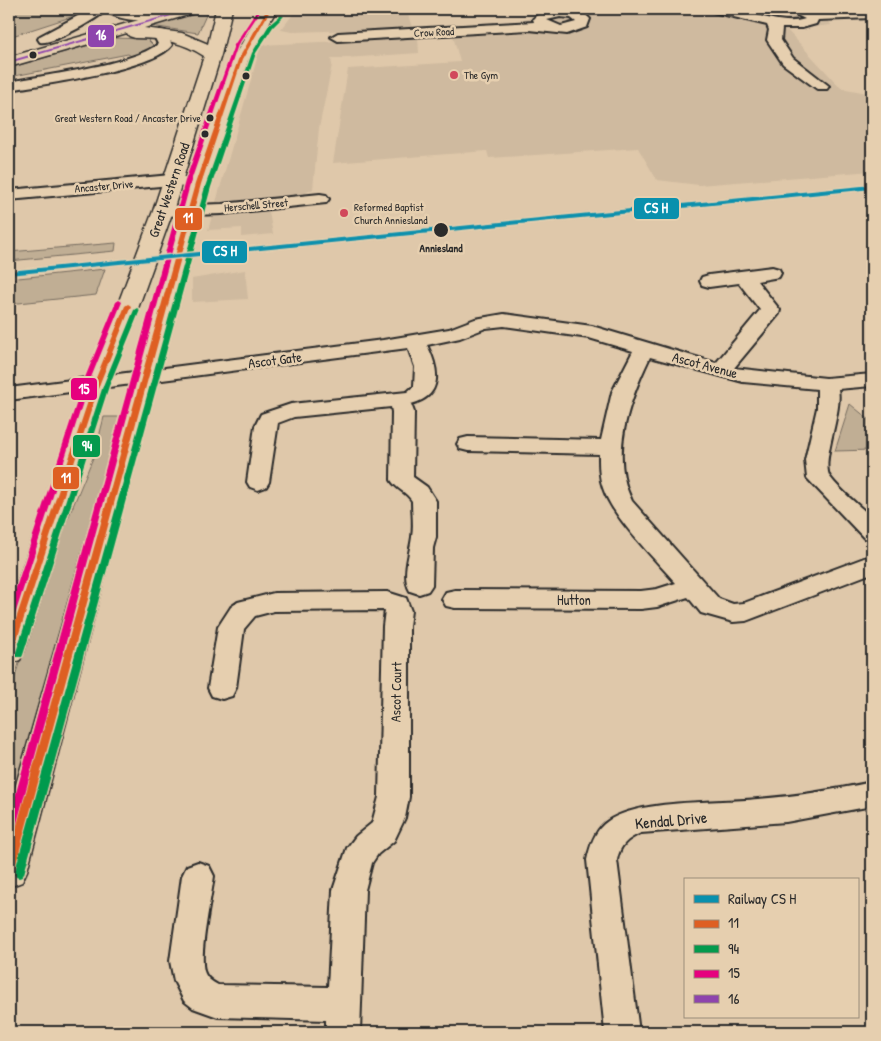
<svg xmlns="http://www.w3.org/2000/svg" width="881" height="1041" font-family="'Patrick Hand',sans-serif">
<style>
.built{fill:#cfba9f}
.green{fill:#c0ae94;stroke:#766c60}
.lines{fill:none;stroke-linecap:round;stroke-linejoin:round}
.minor-casing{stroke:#2b2b2b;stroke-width:4}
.major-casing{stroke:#2b2b2b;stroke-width:3}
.minor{fill:#e6cfaf;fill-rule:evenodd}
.major{fill:#e6cfaf;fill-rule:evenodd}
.bus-1-casing{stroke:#e6cfaf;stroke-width:3}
.bus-2-casing{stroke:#e6cfaf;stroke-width:3}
.bus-3-casing{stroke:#e6cfaf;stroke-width:3}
.bus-4-casing{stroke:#e6cfaf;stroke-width:3}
.bus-1{fill:#de5f23;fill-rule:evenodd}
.bus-2{fill:#049a4d;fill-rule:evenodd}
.bus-3{fill:#e6007e;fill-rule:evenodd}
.bus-4{fill:#8e44ad;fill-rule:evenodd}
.rail-1-casing{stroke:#e6cfaf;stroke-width:3}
.rail-1{fill:#0990ad;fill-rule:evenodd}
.bus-dot{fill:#2b2b2b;stroke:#e6cfaf;stroke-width:2}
.poi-dot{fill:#d1495b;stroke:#e6cfaf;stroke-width:2}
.labels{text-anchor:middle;stroke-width:5;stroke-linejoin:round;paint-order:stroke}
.far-street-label{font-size:11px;fill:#2b2b2b;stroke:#e6cfaf}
.far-poi-label{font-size:11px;fill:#2b2b2b;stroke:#e6cfaf;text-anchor:start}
.far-bus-label{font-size:11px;fill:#2b2b2b;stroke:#e6cfaf;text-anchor:end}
.far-stop-label{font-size:11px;font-weight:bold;fill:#2b2b2b;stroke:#e6cfaf}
.street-label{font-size:14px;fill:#2b2b2b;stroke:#e6cfaf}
.near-street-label{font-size:16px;fill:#2b2b2b;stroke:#e6cfaf}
.line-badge{stroke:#e6cfaf;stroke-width:2}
.badge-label{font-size:14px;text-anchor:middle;font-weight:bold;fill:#fff}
</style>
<rect width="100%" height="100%" fill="#dfc8aa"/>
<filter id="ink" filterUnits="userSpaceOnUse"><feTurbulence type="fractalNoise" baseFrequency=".02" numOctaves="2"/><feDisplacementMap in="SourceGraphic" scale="10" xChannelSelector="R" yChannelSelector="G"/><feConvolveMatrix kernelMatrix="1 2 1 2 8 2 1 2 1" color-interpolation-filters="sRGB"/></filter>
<g filter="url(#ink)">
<path class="built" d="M297,9h109l6,18h-16v2l-104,3 -11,-2z
M539,9h283l9,16 -44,5 54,58 31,6v77l-173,14 -42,-5 -19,-32 -149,10 -2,-7 -154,12 15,-94 112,-7 -7,-26 76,-3 -6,-12 17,-8z
M418,37l1,16 -88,6 1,6 -13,63 -6,61 -44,23 4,22 -31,3v-9l-34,2 53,-185z
M245,270l3,29 -56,3v-23z"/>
<path class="green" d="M9,9h79l-8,5 -71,23z
M202,11l5,2 -9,20 -47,-7z
M113,38l34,1 6,6v3l-20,9 -5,-3 -119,23v-9z
M116,243l-1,8 -106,10v-9z
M105,269l-9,26 -87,9v-25z
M850,404l22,18v28l-37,1z
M104,417h17l-112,391v-112l41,-134 45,-109z"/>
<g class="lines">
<g class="minor-casing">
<path id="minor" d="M91,9h31l18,3 28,-3h27l-7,4c-24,4 -62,15 -82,-3 -9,9 -54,35 -66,32l-2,-3 2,-3z
M560,9c11,1 22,1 30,10l-3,8 -20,7 -38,-4 -191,11 -7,-4 7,-4 196,-11 -1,-3c7,-8 17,-8 27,-10zM560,17l11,1 5,4 -15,4 -14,-6z
M711,9c8,0 17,-1 24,0 22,5 48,17 70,10l-14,-7 -1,-3h17l7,3 58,-2v8l-54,2 -2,4 -14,4h-20l-1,12 12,18 36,28 -2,3h-10l-34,-25 -16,-24 2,-10 -2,-5 -54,-13z
M160,30l5,1 7,14c-17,24 -131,40 -163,45v-8c35,-7 123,-17 149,-38l-5,-10z
M171,175l33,5 2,4 -2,4 -6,1 -27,-4 -162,15v-10z
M320,194l6,1 3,4 -3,4 -104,11 -59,2 -6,-1 -3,-4 3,-4 6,-1 59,-2z
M772,267l7,2 2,4 -2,4 -22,4 23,29 -1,4 -45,54 92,10 46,-4v12l-34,3c5,23 -18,73 -8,88 11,15 29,28 42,41v22l-8,-2 -57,-60 -2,-18 12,-52v-19l-74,-7 -93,-25c-21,44 -41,97 -18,144l87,98 14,5 11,-1 128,-48v18l-126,48 -13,1 -32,-9 -13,-16 -31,10 -16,2 -186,-1 -9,-2 -4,-7 4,-7 9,-2 186,1 16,-2 19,-6c-22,-25 -63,-65 -73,-95 -4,-11 -4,-22 -4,-34l-131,-3 -8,-2 -3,-5 3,-5 8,-2 133,3 11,-48 21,-41 -44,-13 -85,-12 -18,2 -26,10 -33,7c12,24 17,51 -16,59l3,8 -1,65 14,10 9,14v36l-3,11 -1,37 -4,6 -9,3 -9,-3c-9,-15 0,-38 2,-54 2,-12 0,-24 0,-36 -5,-9 -16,-12 -21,-21l1,-68 -1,-5 -97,10 -16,6 -9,59 -3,5 -8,3 -8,-3 -3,-5 8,-56 6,-12 30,-10 116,-12 7,-6 1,-19 -7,-19 -399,52v-12l374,-48 66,-11 26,-10 29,-5 88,12 124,37 44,-53 -21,-27 -30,4 -7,-2 -2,-4 2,-4 7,-2z
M387,592l19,6 5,13 -2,15v171l-4,21 -11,23 -16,13 -6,9 -7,27 -5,142h-34v-12l-108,-3 -25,-9 -9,-7 -10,-20 -4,-20 12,-85 5,-10 11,-4 11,4 5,10c-3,23 -15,76 -10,95 2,7 8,11 14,14l110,2 5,-97 14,-42 9,-12 16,-13 7,-26 4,-171 2,-16 -111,1 -19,5 -11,13 -8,59 -4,8 -10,3 -10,-3 -4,-8 10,-61 13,-20 7,-5 36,-9z
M872,782v24l-86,16 -145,11c-14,6 -21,12 -24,27l22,172h-34l-18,-172c3,-14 8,-31 21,-39 32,-22 110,-18 150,-22 39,-3 76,-9 114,-17z"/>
</g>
<g class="major-casing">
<path id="major" d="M177,9h24l-3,3 -54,16 38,5 26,11 8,-35h16l-11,46 -48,156 -41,114 -23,58 -85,269 -4,8 -11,4v-56l76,-225 25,-58 43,-114 51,-155c-21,-14 -43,-18 -69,-18l-6,-2 -2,-3 -118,34v-10z
M262,9h15l-29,51 -40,124 -181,687 -5,11 -13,5v-78l179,-625 44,-124z"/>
</g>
<use href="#minor" class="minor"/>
<use href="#major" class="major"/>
<g class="bus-1-casing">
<path id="bus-1" d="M267,9h4l-29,51 -41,124 -187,687 -2,3 -3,1v-21l186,-670 43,-124z
M128,304l3,2 -31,77 -87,269 -1,2 -3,1v-15l85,-257 31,-77z"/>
</g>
<g class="bus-2-casing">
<path id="bus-2" d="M281,15l3,1 -11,11 -17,26 -45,134 -187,687 -2,3 -3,1 -3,-1 -2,-3 191,-687 47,-134 17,-28z
M137,308l3,2 -31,76 -86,269 -1,2h-6l-1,-2 88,-269 31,-76z"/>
</g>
<g class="bus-3-casing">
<path id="bus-3" d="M258,9h4l-24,36 -47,136 -177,653 -2,3 -3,1v-20l176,-637 49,-136z
M119,300l3,2 -32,78 -77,241 -1,2 -3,1v-15l75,-229 32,-78z"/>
</g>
<g class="bus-4-casing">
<path id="bus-4" d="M189,9h6l-186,54v-2z"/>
</g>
<use href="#bus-1" class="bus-1"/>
<use href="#bus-2" class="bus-2"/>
<use href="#bus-3" class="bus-3"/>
<use href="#bus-4" class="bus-4"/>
<g class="rail-1-casing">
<path id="rail-1" d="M872,185v4l-863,86v-4z"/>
</g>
<use href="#rail-1" class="rail-1"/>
</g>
</g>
<g class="bus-dot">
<circle cx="33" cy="55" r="4.5"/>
<circle cx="246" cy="76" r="4.5"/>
<circle cx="210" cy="118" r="4.5"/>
<circle cx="205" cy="134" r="4.5"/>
<circle cx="441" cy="230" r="8"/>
</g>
<g class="poi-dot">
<circle cx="454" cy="75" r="5"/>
<circle cx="344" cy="213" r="5"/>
</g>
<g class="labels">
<g class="far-street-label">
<text transform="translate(434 32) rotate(-3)" y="4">Crow Road</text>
<text transform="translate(104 186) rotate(-5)" y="4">Ancaster Drive</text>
<text transform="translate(256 205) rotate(-5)" y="4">Herschell Street</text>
</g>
<g class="far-poi-label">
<text x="464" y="79">The Gym</text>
<text x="354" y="211">Reformed Baptist<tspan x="354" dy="13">Church Anniesland</tspan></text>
</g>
<g class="far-bus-label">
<text x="201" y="122">Great Western Road / Ancaster Drive</text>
</g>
<g class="far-stop-label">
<text x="441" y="252">Anniesland</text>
</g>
<g class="street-label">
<text transform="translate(169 190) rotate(-71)" y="5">Great Western Road</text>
<text transform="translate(275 360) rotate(-7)" y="5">Ascot Gate</text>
<text transform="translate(705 365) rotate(15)" y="5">Ascot Avenue</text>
<text x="574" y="605">Hutton</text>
<text transform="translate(396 692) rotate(-89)" y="5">Ascot Court</text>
</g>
<g class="near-street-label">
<text transform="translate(671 820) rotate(-5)" y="6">Kendal Drive</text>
</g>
</g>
<g class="line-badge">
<rect x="87" y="24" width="28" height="24" rx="5" fill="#8e44ad"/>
<rect x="633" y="197" width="47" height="23" rx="5" fill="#0990ad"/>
<rect x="174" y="207" width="29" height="24" rx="5" fill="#de5f23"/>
<rect x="201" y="240" width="47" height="24" rx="5" fill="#0990ad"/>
<rect x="70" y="377" width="28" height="24" rx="5" fill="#e6007e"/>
<rect x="72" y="434" width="29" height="24" rx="5" fill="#049a4d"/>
<rect x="52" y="466" width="28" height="24" rx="5" fill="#de5f23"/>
</g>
<g class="badge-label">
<text x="101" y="40">16</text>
<text x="656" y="213">CS H</text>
<text x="188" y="223">11</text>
<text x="225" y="256">CS H</text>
<text x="84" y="394">15</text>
<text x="87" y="451">94</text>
<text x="66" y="483">11</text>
</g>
<rect width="881" height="1041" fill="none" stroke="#e6cfaf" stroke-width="30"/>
<rect x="15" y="15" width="851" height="1011" fill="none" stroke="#2b2b2b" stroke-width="2" filter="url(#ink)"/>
<rect x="684" y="878" width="175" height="140" fill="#e6cfaf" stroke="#9b8d7a"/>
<rect x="694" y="895" width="25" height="8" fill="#0990ad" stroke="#9b8d7a"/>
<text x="728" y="904" font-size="15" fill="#2b2b2b">Railway CS H</text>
<rect x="694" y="920" width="25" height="8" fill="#de5f23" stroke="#9b8d7a"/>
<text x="728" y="928" font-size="15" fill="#2b2b2b">11</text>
<rect x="694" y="945" width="25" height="8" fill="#049a4d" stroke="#9b8d7a"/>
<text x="728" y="954" font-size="15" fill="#2b2b2b">94</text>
<rect x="694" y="970" width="25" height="8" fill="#e6007e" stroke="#9b8d7a"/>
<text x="728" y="978" font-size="15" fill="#2b2b2b">15</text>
<rect x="694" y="995" width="25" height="8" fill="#8e44ad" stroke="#9b8d7a"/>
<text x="728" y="1004" font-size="15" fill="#2b2b2b">16</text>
</svg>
